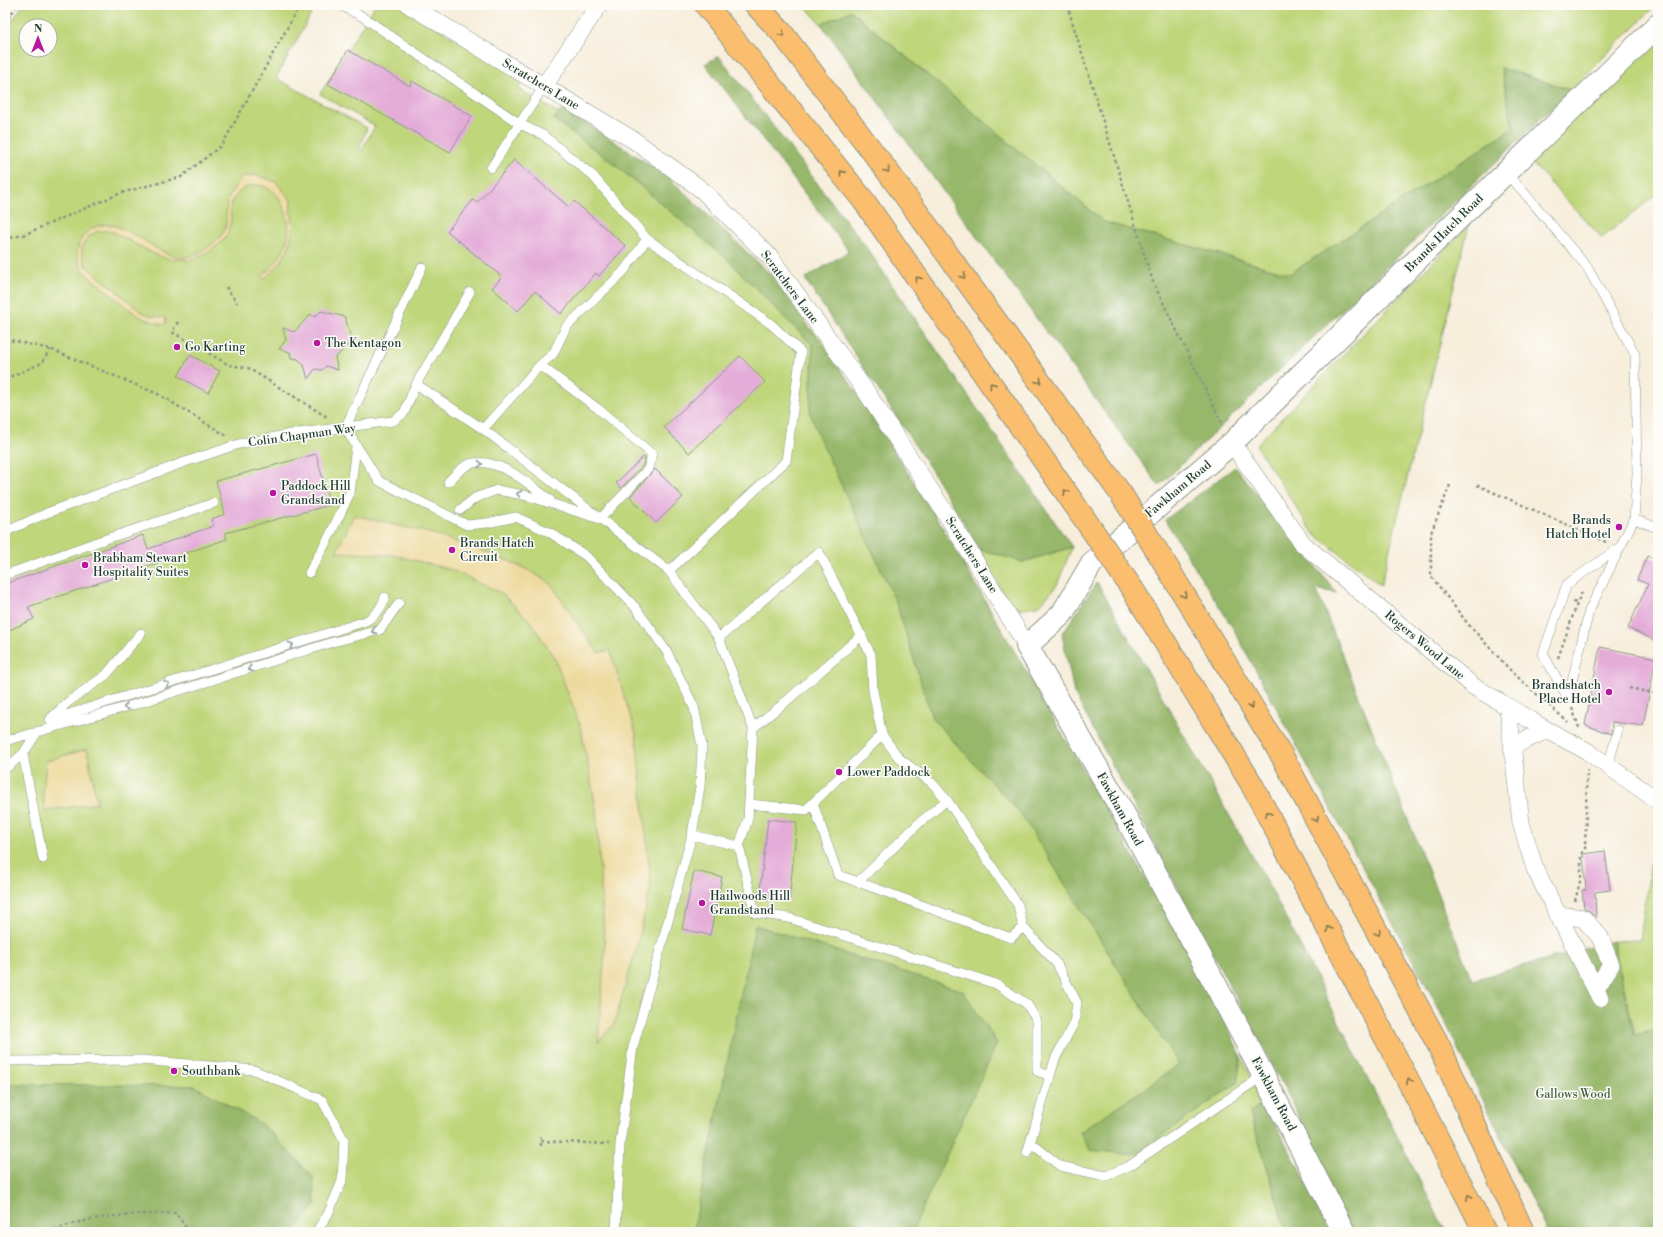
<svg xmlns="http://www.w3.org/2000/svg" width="1663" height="1237" font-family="'Libre Bodoni',serif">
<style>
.green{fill:#bfd67a;stroke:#6f8a57;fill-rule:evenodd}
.forest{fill:#97b76a;stroke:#5b7a4f}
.sand{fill:#eeda9e;stroke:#868c69}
.building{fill:#e4acd9}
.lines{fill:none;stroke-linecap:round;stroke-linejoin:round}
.service-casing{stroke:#8b9688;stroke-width:10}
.minor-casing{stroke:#8b9688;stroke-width:18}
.tertiary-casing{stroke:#8b9688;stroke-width:24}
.motorway-casing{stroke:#8b9688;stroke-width:24}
.path{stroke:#8b9688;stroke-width:2.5;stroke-dasharray:3 3;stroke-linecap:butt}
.service{stroke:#fff;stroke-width:9}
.minor{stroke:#fff;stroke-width:17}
.tertiary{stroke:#fff;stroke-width:22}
.motorway{stroke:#fbbd6e;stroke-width:22}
.motorway-bridge-casing{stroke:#8b9688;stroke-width:24;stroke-linecap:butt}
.motorway-bridge{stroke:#fbbd6e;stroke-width:22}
.oneway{stroke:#82774e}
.oneway2{stroke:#8f9e9a}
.poi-dot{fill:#b5179e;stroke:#fdfcf7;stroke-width:1.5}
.labels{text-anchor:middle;stroke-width:3;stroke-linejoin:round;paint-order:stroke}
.street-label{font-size:12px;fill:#1f3d34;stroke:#fdfcf7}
.poi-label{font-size:12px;fill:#1f3d34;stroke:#fdfcf7;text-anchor:start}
.park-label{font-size:12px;fill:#476346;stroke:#fdfcf7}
</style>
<rect width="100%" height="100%" fill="#fdfcf7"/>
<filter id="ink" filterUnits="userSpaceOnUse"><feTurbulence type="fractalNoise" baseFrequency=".025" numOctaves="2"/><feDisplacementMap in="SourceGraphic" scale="8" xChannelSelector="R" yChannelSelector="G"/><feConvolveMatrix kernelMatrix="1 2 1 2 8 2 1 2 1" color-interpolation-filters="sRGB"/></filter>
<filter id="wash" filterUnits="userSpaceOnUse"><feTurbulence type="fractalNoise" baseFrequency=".012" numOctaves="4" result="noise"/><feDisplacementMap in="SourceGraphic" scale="16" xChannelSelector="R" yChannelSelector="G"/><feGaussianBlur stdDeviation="0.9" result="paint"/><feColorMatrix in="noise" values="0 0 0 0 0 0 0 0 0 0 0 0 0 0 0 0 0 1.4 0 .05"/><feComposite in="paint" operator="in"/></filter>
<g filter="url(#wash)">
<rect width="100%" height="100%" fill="#f7eedc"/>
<path class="green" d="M23,5h293l-40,73 91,50 -8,21 2,2 14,-25 -55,-32 54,-87 -2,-2h28l111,68 10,9 -2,7 85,52 219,199 414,743 4,-26 23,46 -14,10 37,119h-1282v-1201zM26,26h24v24h-24z
M804,5h852l-85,85 -70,-22 12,60 -223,146 -186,-52 -253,-211 -30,13z
M1658,36v157l-56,45 -71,-76z
M1469,225l-88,360 -68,-52 -57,-88z
M1072,547l-15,38 -17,20 -19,4 -13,-7 -29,-53 44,13z
M1657,817l1,213 -23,5 -22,-94 27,-1z"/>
<path class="forest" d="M851,11l253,211 186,52 223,-146 -12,-60 70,22 -412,396 -338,-462z
M719,56l145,188 208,303 -49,15 -44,-13 -45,-75 -129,-195 44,-28 -144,-187z
M564,108l105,70 103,98 79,108 92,144 272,470 26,59 -4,26 -103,72 -44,-5 -10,-18 99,-67 -158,-251 -89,-96 -36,-116 -78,-167 -8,-23 3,-66 -86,-87 -114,-96 -60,-44z
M1235,467l102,126 -21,-4 156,391 141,-39 21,94 24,-5v202h-111l-110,-227 -204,-377 -68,-108z
M1097,582l174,307 175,343h-98l-54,-126 -220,-413 -12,-59z
M755,925l208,66 34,52 -85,189h-219z
M5,1084l190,2 68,39 50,52 2,28 -21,27h-289z
M1264,1103l56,105 10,24h-43l-37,-120z"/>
<path class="sand" d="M257,175l19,7 15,18 -1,13 2,2c3,27 -7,47 -28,64l-2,-3c21,-18 34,-41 22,-68 -3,-7 -7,-15 -14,-19 -15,-9 -34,-1 -39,16 -1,6 0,12 0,18h-1c-1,22 -26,32 -44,38v-2l-13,1 -17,-5 -45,-24h-13l-10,6 -6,10v7l4,12 56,46 9,4 14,1 1,6 -4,2c-6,-4 -13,-4 -20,-7 -10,-6 -20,-14 -29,-22 -15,-14 -40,-24 -35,-49 2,-10 8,-15 17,-20 31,-14 67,40 96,29 12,-5 33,-16 35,-31 1,-9 -1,-19 3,-28 3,-7 8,-13 13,-20z
M354,515l79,19 62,21 35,16 21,13 47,69 12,-3 26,84 15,150 -12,55 -25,85 -16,18 7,-93 -9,-141 -15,-80 -25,-67 -24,-38 -31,-30 -49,-23 -59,-15 -57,-3z
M87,749l10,54 -52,8 -2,-19 3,-31z"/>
<g id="blocks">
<path class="building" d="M348,50l62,36 2,-5 60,35 -22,36 -122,-68z
M514,160l55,47 5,-6 52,45 -27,30 -3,-3 -35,41 -26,-23 -17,20 -26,-23 10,-11 -55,-46 26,-31 4,3z
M321,311l24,6 7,24 -17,17 3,12 -12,-4 -4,4 -7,-1 -7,10 -4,-14 -6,-6 -7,-1 -1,-6 -11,-3 7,-9 -3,-12 11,4 17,-18 3,3z
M190,355l30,16 -12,22 -30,-17z
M740,356l25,26 -76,71 -25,-26z
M316,454l14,51 -105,28 2,6 -199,68 6,12 -29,13v-48l138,-49 5,14 65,-23 -2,-7 14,-5 -9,-33z
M643,457l2,1 -2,7 -22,23 -5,-5z
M655,469l28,28 -27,26 -26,-26z
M1647,556l11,4v82l-30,-14 20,-44 -11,-4z
M1600,647l56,11 -13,68 -31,-4 -1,12 -26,-9z
M768,819l29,3 -8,80 -30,-4z
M1605,851l5,39 -15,2 1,26 -6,-7 -6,-3 -2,-18h4l-3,-36z
M694,871l28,6 -12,58 -28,-6z"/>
</g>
</g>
<g filter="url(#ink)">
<use href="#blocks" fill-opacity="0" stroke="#8b9688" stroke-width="1"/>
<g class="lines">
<g class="service-casing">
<path id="service" d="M340,5l23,12 157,107 23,11 50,41 54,63 -24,33 -57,55 -13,27 -13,11 -57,64
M491,168l53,-82
M1505,173l16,16 66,78 48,87 2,120 -3,45 -45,92 -21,87 -25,-44 24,-70 52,-36
M647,239l124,85 30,28 -15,109 -117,110
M422,267l-77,161 34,53 88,44 20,-2 29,-6 33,15 37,24 50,52 31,44 27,55 8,39 -2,41 -8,48 47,11
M416,384l54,-92
M448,482c6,-6 15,-17 25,-19 28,-4 56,21 77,37
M460,510l15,-12 22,-8 31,6 72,23 49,-51 3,-14 -55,-46 -57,-43
M1634,519l24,9
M5,532l42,-19 138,-51 54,-18 52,-10 102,-13 11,-8 12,-29 67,45 186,142 50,67 34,90 -5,91 -9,27 16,67 34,5 207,66 31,20 10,17v50l13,5
M309,573l21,-38 20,-42 6,-46
M5,575l92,-33 117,-39
M719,638l100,-86 52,103 2,36 9,44 17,23 33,25 15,17 71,105 5,22 -12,11 -153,-56
M51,718l17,-16 38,-27 35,-42
M50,720l316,-99c11,-7 15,-12 19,-24
M753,728l30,-24 79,-69
M5,741l128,-36 200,-63 47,-12 19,-27
M23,754l20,105
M1608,766l10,-36
M5,769l18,-15 15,-23
M813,803l25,72 20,7 61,-59 28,-23
M749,804l57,6 76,-75
M1023,927l34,37 20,39 -3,20 -19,36 -28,94
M5,1061l137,-1 112,10 68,30 22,40 -2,41 -14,33 -12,18
M1030,1142l30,24 46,10 23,-10 135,-91
M616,1232l4,-88 13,-97 59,-212"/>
</g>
<g class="minor-casing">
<path id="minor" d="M409,5l226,136 67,49 68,67 97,136 83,127 77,126
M544,86l55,-81
M1232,443l71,101 170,142 74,44 40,21 71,50
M1508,708l13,115 14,46 65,129
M1513,746l34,-16
M1558,915l25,3 17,19 11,28 -15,24"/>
</g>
<g class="tertiary-casing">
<path id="tertiary" d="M1344,1232l-100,-194 -120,-224 -97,-168 35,-32 30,-51 140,-120 223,-221 203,-197"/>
</g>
<g class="motorway-casing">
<path id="motorway" d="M706,5l158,196 224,323
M756,5l26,28 106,139 233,322
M1164,562l118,194 157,290 84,186
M1133,590l118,193 160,303 74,146"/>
</g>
<path class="path" d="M1067,5l86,277 70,143
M5,23l12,-18
M5,239l18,-4 98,-42 60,-16 41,-32 78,-140
M226,287l11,16
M178,322l-6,10 57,33 19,3 79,49
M5,339l45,10 108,45 69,42
M5,379l37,-16 8,-14
M1450,485l-19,48v43l37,48 44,48 56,50
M1477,485l129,57
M1573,603l5,-2 4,-9
M1558,658l20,-57
M1629,688l29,6
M1572,708l8,22
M1575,901l6,-23v-24l4,-5 2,-79
M541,1141l68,3
M541,1146v-12
M49,1232c40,-17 84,-18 127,-19l13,19"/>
<use href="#service" class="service"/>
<use href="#minor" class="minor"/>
<use href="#tertiary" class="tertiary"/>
<use href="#motorway" class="motorway"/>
<g class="motorway-bridge-casing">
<path id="motorway-bridge" d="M1121,494l43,68
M1088,524l45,66"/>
</g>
<use href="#motorway-bridge" class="motorway-bridge"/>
</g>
<defs><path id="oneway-chevron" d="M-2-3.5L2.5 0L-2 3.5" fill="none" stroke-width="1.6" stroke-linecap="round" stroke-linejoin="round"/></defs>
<g class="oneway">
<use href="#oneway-chevron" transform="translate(782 34) rotate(50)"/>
<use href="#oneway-chevron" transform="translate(887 170) rotate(53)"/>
<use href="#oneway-chevron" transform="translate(842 173) rotate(-129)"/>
<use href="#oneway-chevron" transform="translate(963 276) rotate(54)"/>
<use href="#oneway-chevron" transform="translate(918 279) rotate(-125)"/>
<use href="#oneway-chevron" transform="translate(1039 381) rotate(54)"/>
<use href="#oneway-chevron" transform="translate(992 385) rotate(-125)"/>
<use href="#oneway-chevron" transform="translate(1066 492) rotate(-125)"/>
<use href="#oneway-chevron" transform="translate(1184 595) rotate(59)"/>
<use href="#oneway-chevron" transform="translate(1251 706) rotate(59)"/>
<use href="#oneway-chevron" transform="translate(1268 814) rotate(-118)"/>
<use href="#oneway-chevron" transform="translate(1316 819) rotate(62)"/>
<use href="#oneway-chevron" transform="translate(1329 929) rotate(-118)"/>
<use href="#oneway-chevron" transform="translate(1378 933) rotate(62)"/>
<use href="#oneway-chevron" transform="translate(1409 1081) rotate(-118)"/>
<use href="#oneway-chevron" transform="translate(1469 1197) rotate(-117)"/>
</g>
<g class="oneway2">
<use href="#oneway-chevron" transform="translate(480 464) rotate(4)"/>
<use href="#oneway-chevron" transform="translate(519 494) rotate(-169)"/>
<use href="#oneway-chevron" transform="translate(374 631) rotate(162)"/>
<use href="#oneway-chevron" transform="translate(291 645) rotate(-17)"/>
<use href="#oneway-chevron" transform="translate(250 669) rotate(163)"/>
<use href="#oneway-chevron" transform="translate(167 684) rotate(-17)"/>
<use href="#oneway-chevron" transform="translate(126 707) rotate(164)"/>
</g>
</g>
<g class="poi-dot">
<circle cx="317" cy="343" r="4"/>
<circle cx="177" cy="347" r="4"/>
<circle cx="273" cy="493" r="4"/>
<circle cx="1619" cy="527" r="4"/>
<circle cx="452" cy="550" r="4"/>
<circle cx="85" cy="565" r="4"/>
<circle cx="1609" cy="692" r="4"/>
<circle cx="839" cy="772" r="4"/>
<circle cx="702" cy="903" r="4"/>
<circle cx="174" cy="1071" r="4"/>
</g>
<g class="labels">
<g class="street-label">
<text transform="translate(541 84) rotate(31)" y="4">Scratchers Lane</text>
<text transform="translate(1444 233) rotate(-45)" y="4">Brands Hatch Road</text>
<text transform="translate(790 287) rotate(53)" y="4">Scratchers Lane</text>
<text transform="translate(302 435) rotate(-8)" y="4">Colin Chapman Way</text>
<text transform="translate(1178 489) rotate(-40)" y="4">Fawkham Road</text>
<text transform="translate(972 555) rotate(58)" y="4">Scratchers Lane</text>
<text transform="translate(1425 645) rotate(40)" y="4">Rogers Wood Lane</text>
<text transform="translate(1120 809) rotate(61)" y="4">Fawkham Road</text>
<text transform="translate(1274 1094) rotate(62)" y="4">Fawkham Road</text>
</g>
<g class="poi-label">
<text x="325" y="347">The Kentagon</text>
<text x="185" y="351">Go Karting</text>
<text x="281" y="490">Paddock Hill<tspan x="281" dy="14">Grandstand</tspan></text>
<text x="1611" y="524" text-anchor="end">Brands<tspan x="1611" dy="14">Hatch Hotel</tspan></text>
<text x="460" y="547">Brands Hatch<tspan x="460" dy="14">Circuit</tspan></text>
<text x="93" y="562">Brabham Stewart<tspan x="93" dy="14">Hospitality Suites</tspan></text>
<text x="1601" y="689" text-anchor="end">Brandshatch<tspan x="1601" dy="14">Place Hotel</tspan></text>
<text x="847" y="776">Lower Paddock</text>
<text x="710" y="900">Hailwoods Hill<tspan x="710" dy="14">Grandstand</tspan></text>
<text x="182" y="1075">Southbank</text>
</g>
<g class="park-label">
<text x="1573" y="1098">Gallows Wood</text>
</g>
</g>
<rect width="1663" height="1237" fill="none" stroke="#fdfcf7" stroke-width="20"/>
<g transform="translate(38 38)"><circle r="19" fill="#fdfcf7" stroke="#a4b0a9"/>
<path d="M0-3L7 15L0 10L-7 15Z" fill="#b5179e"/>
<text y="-6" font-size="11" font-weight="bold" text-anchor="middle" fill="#1f3d34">N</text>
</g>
</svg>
